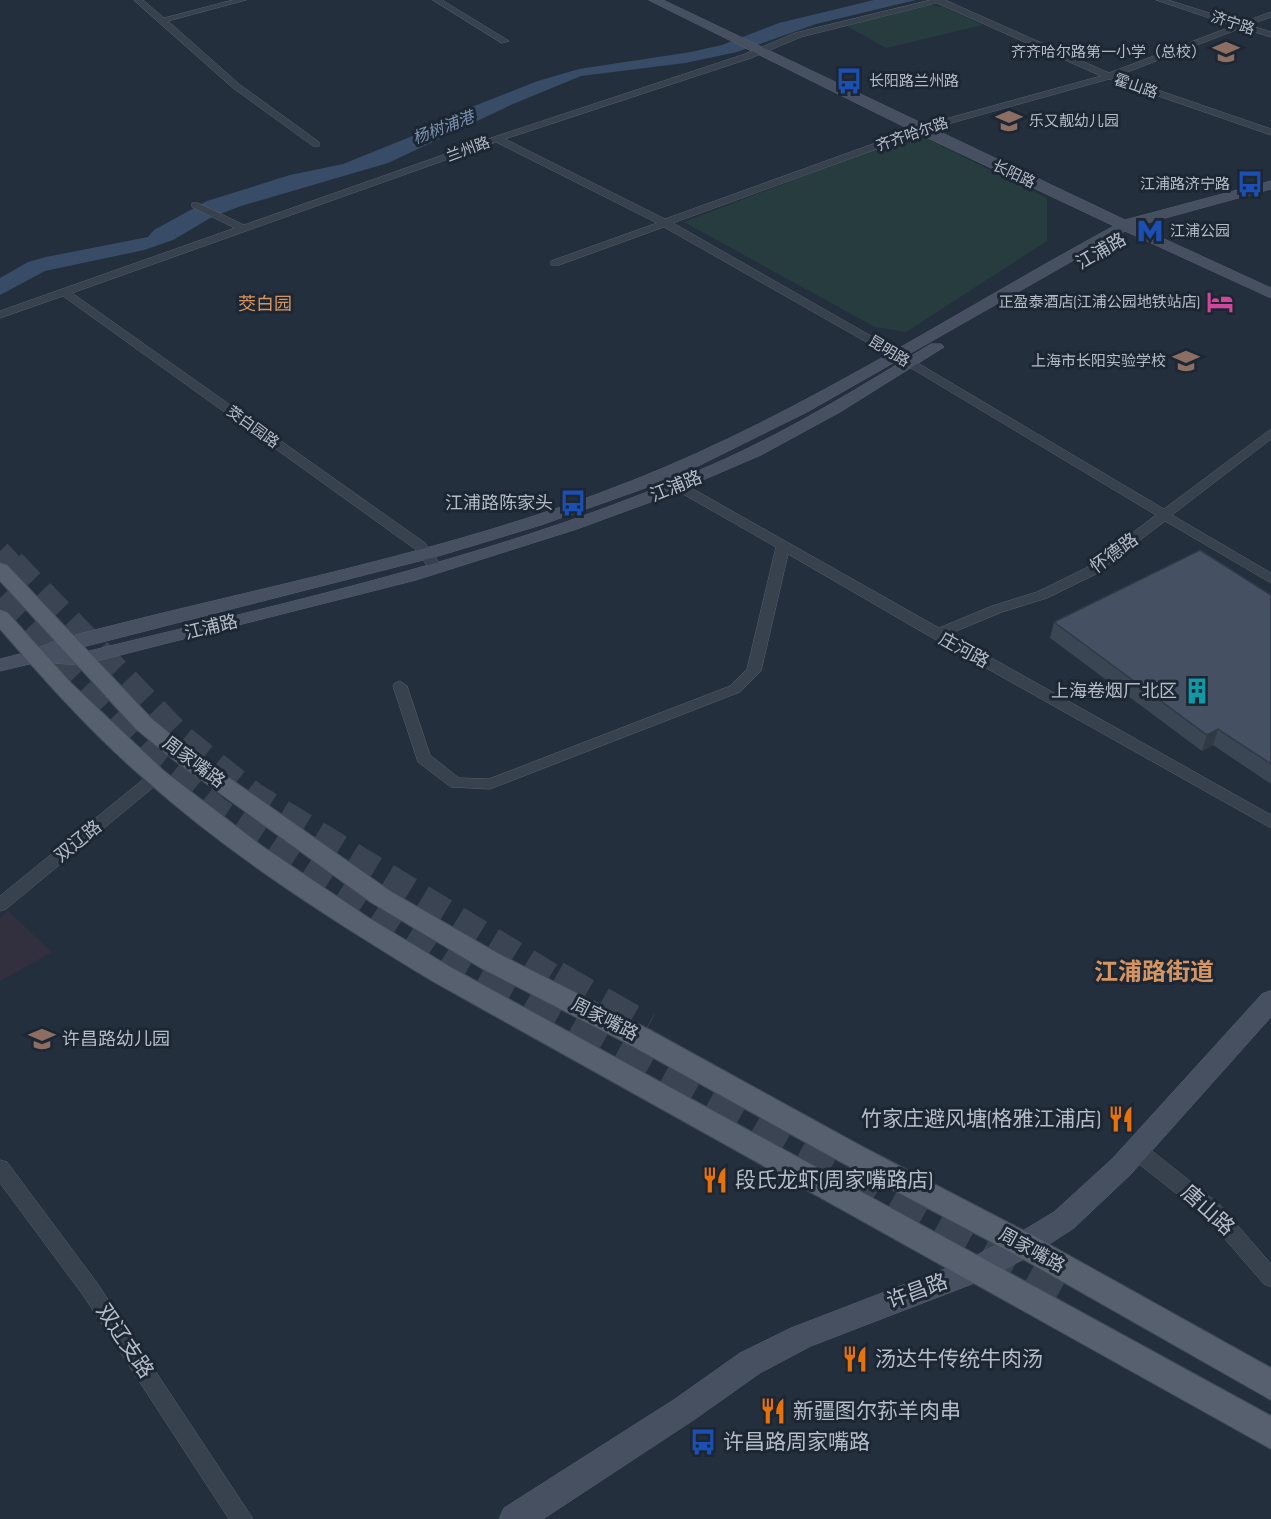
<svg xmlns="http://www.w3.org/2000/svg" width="1271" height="1519" font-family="'Sofia Sans Condensed','Noto Sans SC',sans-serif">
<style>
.medical{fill:#32303f}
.green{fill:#263c3f}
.water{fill:#394c67}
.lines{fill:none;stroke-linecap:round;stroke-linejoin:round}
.highway-tunnel-far2{stroke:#3a4453;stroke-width:21;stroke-dasharray:21 10;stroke-linecap:butt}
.highway-tunnel-far1{stroke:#3a4453;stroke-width:27;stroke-dasharray:27 14;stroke-linecap:butt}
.highway-tunnel{stroke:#3a4453;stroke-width:35;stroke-dasharray:35 17;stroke-linecap:butt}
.street-casing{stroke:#565f6c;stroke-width:1}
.secondary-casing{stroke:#565f6c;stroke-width:1}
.primary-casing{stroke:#414a57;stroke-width:2}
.street{fill:#38414e;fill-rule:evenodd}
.secondary{fill:#465061;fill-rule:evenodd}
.primary{fill:#56606e;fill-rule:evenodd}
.wall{fill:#3b4654}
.shaded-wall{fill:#303945}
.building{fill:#455162;stroke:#303945;stroke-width:1.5}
.labels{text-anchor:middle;stroke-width:6;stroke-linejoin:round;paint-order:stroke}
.far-street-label{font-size:15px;fill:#b4bcc9;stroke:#1d2633}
.far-poi-label{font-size:15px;fill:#b4bcc9;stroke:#1d2633;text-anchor:end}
.far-water-label{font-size:16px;font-style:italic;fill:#7c92b1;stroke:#1d2633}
.street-label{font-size:18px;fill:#b4bcc9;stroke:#1d2633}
.far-quarter-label{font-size:18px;fill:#d59563;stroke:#1d2633}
.poi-label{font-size:18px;fill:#b4bcc9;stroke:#1d2633;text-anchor:end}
.near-poi-label{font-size:21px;fill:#b4bcc9;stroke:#1d2633;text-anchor:start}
.near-street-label{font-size:21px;fill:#b4bcc9;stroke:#1d2633}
.district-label{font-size:24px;font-weight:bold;fill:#d59563;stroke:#1d2633}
</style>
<rect width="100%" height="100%" fill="#242f3e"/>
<path class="medical" d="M8,911l44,41 -52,29v-63z"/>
<path class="green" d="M929,5l15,2 39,18 -97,23 -41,-23z
M921,136l126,62v43l-141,91 -31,-5 -191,-105 222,-85z"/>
<path class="water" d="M874,0h42l-100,24 -79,28 -52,11 -104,13 -68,28 -125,59 -147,43 -29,11 -39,23 -29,10 -99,21 -45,24v-17l28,-16 18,-5 102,-20 6,-7 53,-29 83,-26 53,-11 72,-29 41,-22 82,-32 41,-12 112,-17 31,-7 57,-22z"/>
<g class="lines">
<path class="highway-tunnel-far2" d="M0,551l13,14"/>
<path class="highway-tunnel-far1" d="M12,563l169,175 73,58 303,184
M0,598l155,162 63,51 233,151 32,18"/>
<path class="highway-tunnel" d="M480,978l577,321
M555,978l91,52"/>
<g class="street-casing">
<path id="street" d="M134,0h9l21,18 69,-18h13l-78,21 71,63 80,58v4h-6l-80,-58z
M433,0h9l67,41 -7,2z
M931,0h14l164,73 124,-47 -77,-26h12l73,23 30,-11v5l-22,8 22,7v5l-30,-9 -124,48 154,53v6l-162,-56 -172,48 -264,96 226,129 265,157 107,-80v10l-99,76 99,58v10l-106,-62 -69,53 -49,24 -45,14 -53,22 322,181v13l-340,-191 -143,-83 -27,117 -21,21 -250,97 -39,-2 -33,-25 -25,-76 2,-3 5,-2 7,5 23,69 29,23 30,1 241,-93 17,-17 29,-122 -121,-69v-6h8l276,156 53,-22 45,-14 49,-24 70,-53 -265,-159 -227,-129 -105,38h-8v-4l106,-38 -161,-81 -424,151 353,250 18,25 -2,3h-10l-16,-22 -352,-253 -63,22v-7l235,-83 -43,-21v-4h6l46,22 250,-88 251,-83 50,-21zM937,3l164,73 -170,47 -266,96 -160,-80 246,-81 50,-21z
M156,772l5,1 3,4 -3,4 -155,128 -6,2v-15l151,-123z
M1136,1142l7,2 76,60 52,60v23l-7,-3 -59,-68 -76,-60 -2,-6 2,-6z
M0,1160l7,2 90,121 156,236h-24l-146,-224 -83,-112z"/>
</g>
<g class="secondary-casing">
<path id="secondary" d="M649,0h14l462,220 146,-39v8l-135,37 135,62v10l-146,-67 -318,181 -111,55 -51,21 -104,37 -106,32 -372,95 18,1c217,-53 438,-101 642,-193 73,-33 140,-75 208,-116h10l3,3 -104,65 -79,43 -105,45 -79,29 -161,51 -335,85 -43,-3 -38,9v-12l28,-7 32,-13c192,-51 388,-85 574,-159 169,-67 321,-168 480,-254l-197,-93z
M1271,991v26l-140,157 -57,54 -40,26 -49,25 -174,67 -51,27 -65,46 -152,100h-44l5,-11 171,-109 65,-46 51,-25 174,-67 49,-25 40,-24 59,-54 149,-164z"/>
</g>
<g class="primary-casing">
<path id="primary" d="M0,563l7,2 145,154 39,32 199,140 109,63 151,76 211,116 173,90 237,132v32l-257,-146 -173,-92 -209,-116 -151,-78 -109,-65 -197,-142 -39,-32 -136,-148z
M0,610l7,2 64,71 93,88 98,75 107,72 83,50 819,448v33l-837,-467c-99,-60 -199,-123 -286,-200 -54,-46 -102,-100 -148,-153z"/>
</g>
<use href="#street" class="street"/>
<use href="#secondary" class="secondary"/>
<use href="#primary" class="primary"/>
</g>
<path class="wall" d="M1271,595v189l-58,-39 -11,6 -152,-113 4,-16z"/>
<path class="shaded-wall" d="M1218,729l-5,16 -11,6 5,-16z"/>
<path class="building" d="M1200,550l71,45v169l-53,-35 -11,6 -153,-113z"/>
<defs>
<g id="school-bare" transform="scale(2.07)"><path d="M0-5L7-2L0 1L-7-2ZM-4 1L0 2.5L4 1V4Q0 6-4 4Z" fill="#8d6e63" stroke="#1d2633" stroke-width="2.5" paint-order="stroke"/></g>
<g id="bus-bare" transform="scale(2.07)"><path d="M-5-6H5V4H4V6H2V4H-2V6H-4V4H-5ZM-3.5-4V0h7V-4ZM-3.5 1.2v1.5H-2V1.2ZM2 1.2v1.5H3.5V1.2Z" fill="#1a4fb4" stroke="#1d2633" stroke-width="2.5" paint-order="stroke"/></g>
<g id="metro-bare" transform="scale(2.07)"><path d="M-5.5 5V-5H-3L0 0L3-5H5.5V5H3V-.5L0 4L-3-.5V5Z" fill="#1a4fb4" stroke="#1d2633" stroke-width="2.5" paint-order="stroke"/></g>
<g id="hotel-bare" transform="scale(2.07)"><path d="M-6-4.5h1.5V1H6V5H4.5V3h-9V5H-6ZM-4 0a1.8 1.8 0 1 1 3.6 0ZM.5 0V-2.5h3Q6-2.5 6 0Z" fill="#d1479c" stroke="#1d2633" stroke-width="2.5" paint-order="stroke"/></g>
<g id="building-bare" transform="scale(2.07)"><path d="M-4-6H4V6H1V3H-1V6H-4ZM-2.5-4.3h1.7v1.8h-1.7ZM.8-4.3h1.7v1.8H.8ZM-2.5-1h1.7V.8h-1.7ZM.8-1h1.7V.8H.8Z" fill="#0f9aa8" stroke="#1d2633" stroke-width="2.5" paint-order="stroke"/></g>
<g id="restaurant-bare" transform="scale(2.07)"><path d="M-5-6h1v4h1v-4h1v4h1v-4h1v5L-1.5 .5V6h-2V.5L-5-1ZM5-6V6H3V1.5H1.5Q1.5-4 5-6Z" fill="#e8710a" stroke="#1d2633" stroke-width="2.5" paint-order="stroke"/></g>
</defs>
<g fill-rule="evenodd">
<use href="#school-bare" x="1226" y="52"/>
<use href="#bus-bare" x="849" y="81"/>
<use href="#school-bare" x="1009" y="121"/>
<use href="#bus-bare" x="1250" y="184"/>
<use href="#metro-bare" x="1150" y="231"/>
<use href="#hotel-bare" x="1220" y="302"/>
<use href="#school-bare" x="1186" y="361"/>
<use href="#bus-bare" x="573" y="503"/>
<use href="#building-bare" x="1197" y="691"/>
<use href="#school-bare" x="42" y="1039"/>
<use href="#restaurant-bare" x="1121" y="1119"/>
<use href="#restaurant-bare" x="715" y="1180"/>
<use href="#restaurant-bare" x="855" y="1359"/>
<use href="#restaurant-bare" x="773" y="1411"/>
<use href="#bus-bare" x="703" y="1442"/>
</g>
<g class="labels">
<g class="far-street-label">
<text transform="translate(1233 23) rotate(18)" y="5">济宁路</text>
<text transform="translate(1136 86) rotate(19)" y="5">霍山路</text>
<text transform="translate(912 134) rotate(-19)" y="5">齐齐哈尔路</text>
<text transform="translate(468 149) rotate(-20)" y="5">兰州路</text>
<text transform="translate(1014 174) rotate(25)" y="5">长阳路</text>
<text transform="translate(889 351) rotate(31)" y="5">昆明路</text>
<text transform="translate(253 427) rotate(36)" y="5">茭白园路</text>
</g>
<g class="far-poi-label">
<text x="1206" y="57">齐齐哈尔路第一小学（总校）</text>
<text x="869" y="86" text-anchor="start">长阳路兰州路</text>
<text x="1029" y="126" text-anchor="start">乐又靓幼儿园</text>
<text x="1230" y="189">江浦路济宁路</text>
<text x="1170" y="236" text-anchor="start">江浦公园</text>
<text x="1200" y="307">正盈泰酒店(江浦公园地铁站店)</text>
<text x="1166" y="366">上海市长阳实验学校</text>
</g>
<g class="far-water-label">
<text transform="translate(443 127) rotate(-21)" y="6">杨树浦港</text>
</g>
<g class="street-label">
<text transform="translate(1101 251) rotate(-30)" y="6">江浦路</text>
<text transform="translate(676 486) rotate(-22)" y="6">江浦路</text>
<text transform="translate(1114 553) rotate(-36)" y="6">怀德路</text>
<text transform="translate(211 627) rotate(-14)" y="6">江浦路</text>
<text transform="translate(964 650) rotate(29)" y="6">庄河路</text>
<text transform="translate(194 762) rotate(37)" y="6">周家嘴路</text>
<text transform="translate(78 841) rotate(-39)" y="6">双辽路</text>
<text transform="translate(605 1019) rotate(27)" y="6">周家嘴路</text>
<text transform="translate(1032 1250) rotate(29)" y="6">周家嘴路</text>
</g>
<g class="far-quarter-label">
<text x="265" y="310">茭白园</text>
</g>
<g class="poi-label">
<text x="553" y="509">江浦路陈家头</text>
<text x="1177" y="697">上海卷烟厂北区</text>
<text x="62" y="1045" text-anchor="start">许昌路幼儿园</text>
</g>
<g class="near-poi-label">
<text x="1101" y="1126" text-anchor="end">竹家庄避风塘(格雅江浦店)</text>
<text x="735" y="1187">段氏龙虾(周家嘴路店)</text>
<text x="875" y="1366">汤达牛传统牛肉汤</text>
<text x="793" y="1418">新疆图尔荪羊肉串</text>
<text x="723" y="1449">许昌路周家嘴路</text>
</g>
<g class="near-street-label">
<text transform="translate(1208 1210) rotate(42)" y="7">唐山路</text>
<text transform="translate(917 1291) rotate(-20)" y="7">许昌路</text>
<text transform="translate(125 1341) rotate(56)" y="7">双辽支路</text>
</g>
<g class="district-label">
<text x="1154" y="980">江浦路街道</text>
</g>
</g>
</svg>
